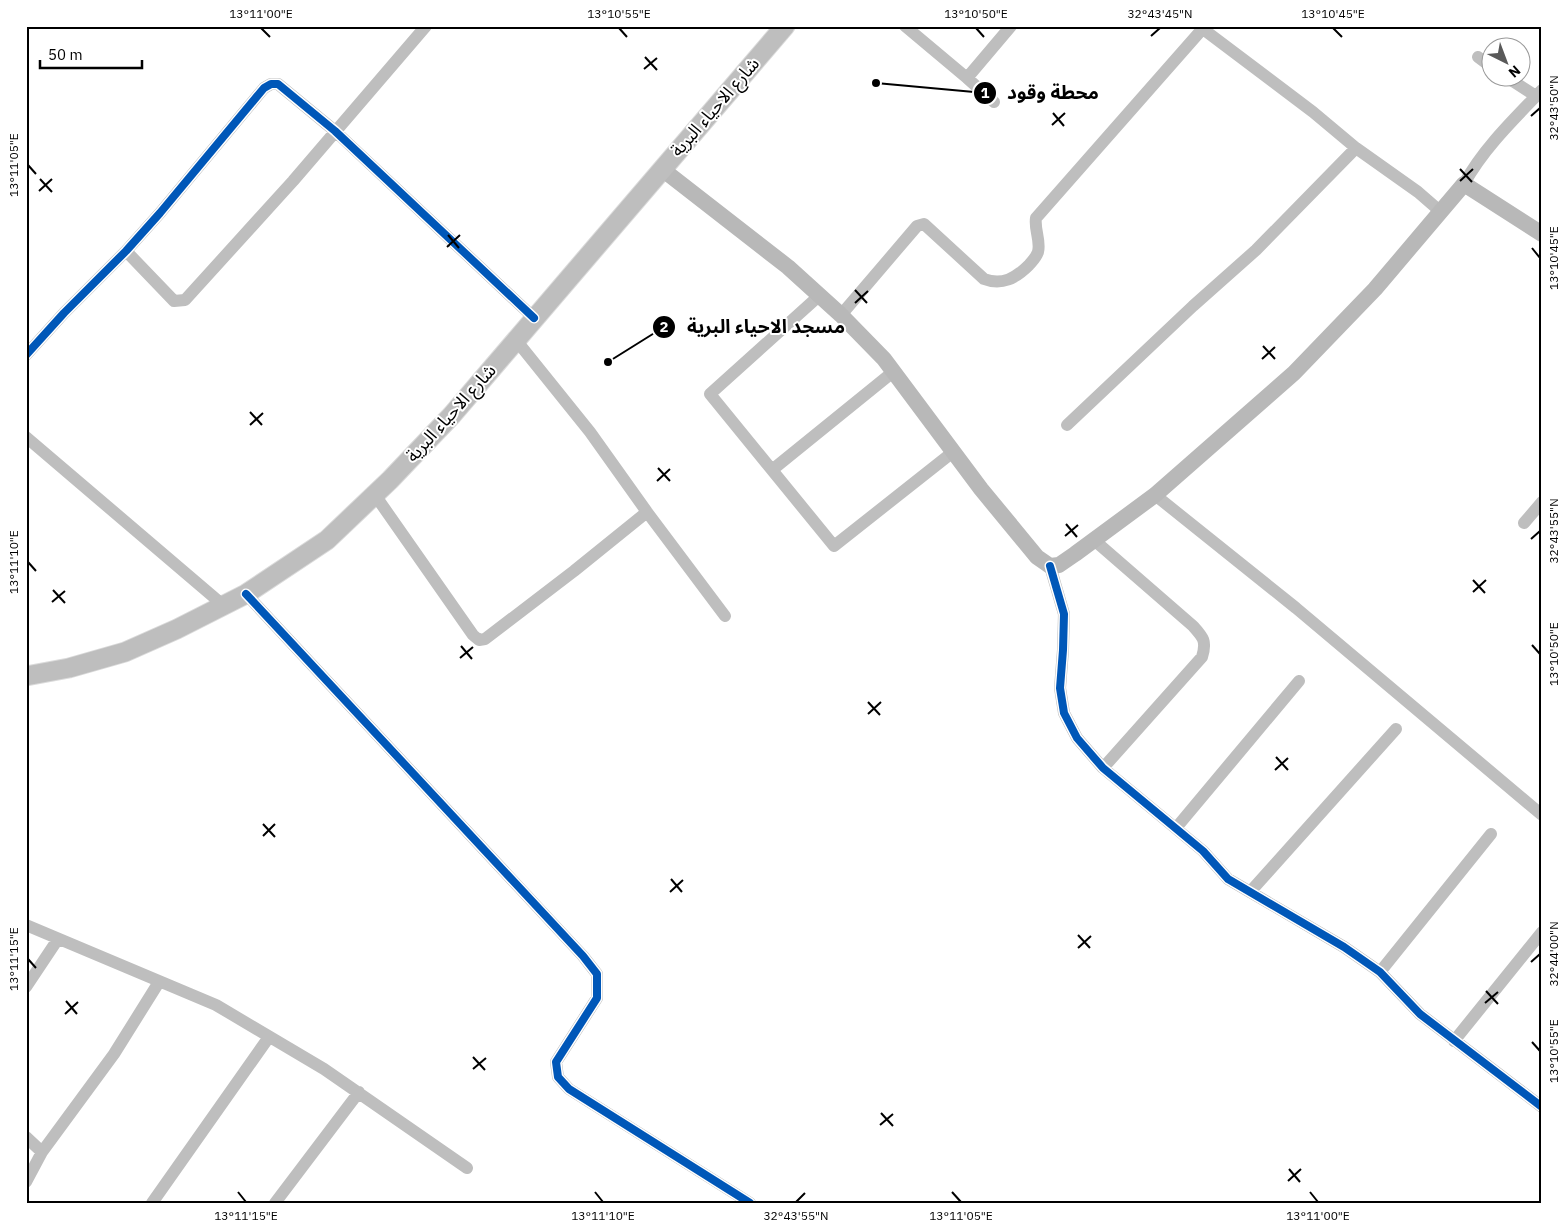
<svg xmlns="http://www.w3.org/2000/svg" width="1568" height="1229" font-family="'IBM Plex Sans','Noto Sans Arabic',sans-serif">
<style>
.lines{fill:none;stroke-linecap:round;stroke-linejoin:round}
.primary-casing{stroke:#dbdbdb;stroke-width:21}
.street{stroke:#bebebe;stroke-width:12}
.secondary{stroke:#b8b8b8;stroke-width:16}
.primary{stroke:#bebebe;stroke-width:19}
.cycleway-casing{stroke:#fff;stroke-width:11}
.cycleway{stroke:#0057b8;stroke-width:8}
.ticks{fill:none;stroke:#000;stroke-width:2}
.labels{text-anchor:middle;stroke-width:4;stroke-linejoin:round;paint-order:stroke}
.street-label{font-size:18px;fill:#000;stroke:#fff}
.leader{fill:none;stroke:#000;stroke-width:2}
.callout-dot{fill:#000;stroke:#fff;stroke-width:2}
.mark-label{font-size:15px;text-anchor:middle;font-weight:bold;fill:#fff}
.callout-label{font-size:19px;text-anchor:middle;font-weight:bold;fill:#000;stroke:#fff;stroke-width:4;stroke-linejoin:round;paint-order:stroke}
.neatline{fill:none;stroke:#000;stroke-width:2}
.ticks-label{font-size:12px;text-anchor:middle;fill:#000}
</style>
<rect width="100%" height="100%" fill="#fff"/>
<g class="lines">
<g class="primary-casing">
<path id="primary" d="M26,676l43,-8 56,-16 52,-23 69,-35 81,-54 63,-60 62,-65 333,-389"/>
</g>
<path class="street" d="M905,26l62,52 44,-52
M1203,29l110,83 43,36 62,44 23,20
M1478,57l12,9
M967,78l27,24
M1508,78l28,18
M1464,184c19,-35 50,-65 78,-94
M126,251l48,50 11,-1 108,-119 133,-155
M820,295l-110,99 124,152 119,-94
M841,315l76,-89 7,-2 60,55c18,7 32,-1 45,-14 3,-4 7,-7 9,-13 3,-11 -4,-23 -2,-34l169,-192
M516,340l74,92 57,80 78,104
M26,355l38,-42 62,-62 34,-38 104,-125 7,-4h7l57,47 199,187
M1067,425l126,-119 63,-56 100,-102
M26,437l197,168
M772,470l121,-98
M375,495l98,140 6,5 6,-1 89,-68 73,-59
M1155,495l141,113 246,207
M1524,523l18,-21
M1094,540l99,86c10,11 14,15 9,31l-99,111
M1050,566l14,48 -1,36 -3,38 4,25 13,25 26,30 100,83 25,28 116,68 36,25 40,42 122,93
M246,594l337,362 14,18v24l-41,64 2,15 11,12 181,114
M1176,828l123,-147
M1250,892l146,-163
M26,925l190,80 108,64 143,99
M1380,972l111,-138
M26,987l32,-48
M1454,1041l88,-109
M26,1137l16,15
M26,1182l16,-30 72,-98 45,-72
M152,1203l117,-166
M275,1203l84,-111"/>
<path class="secondary" d="M662,169l126,98 53,48 43,44 97,130 56,68 13,9 9,-1 16,-11 80,-59 139,-122 81,-84 89,-105 78,50"/>
<use href="#primary" class="primary"/>
<g class="cycleway-casing">
<path id="cycleway" d="M26,355l38,-42 62,-62 34,-38 104,-125 7,-4h7l57,47 199,187
M1050,566l14,48 -1,36 -3,38 4,25 13,25 26,30 100,83 25,28 116,68 36,25 40,42 122,93
M246,594l337,362 14,18v24l-41,64 2,15 11,12 181,114"/>
</g>
<use href="#cycleway" class="cycleway"/>
</g>
<path class="ticks" d="M261,28l9,9M619,28l8,9M976,28l8,9M1333,28l9,9M1151,36l9,-8M645,57l12,13M644,69l13,-11M1053,113l11,13M1531,116l9,-8M1052,125l13,-12M28,165l8,9M1460,169l12,13M40,179l12,13M1460,181l13,-12M39,191l13,-12M448,235l11,13M447,247l13,-12M1532,248l8,10M855,290l12,13M855,303l13,-12M1263,346l12,13M1262,359l13,-12M250,412l12,13M250,425l13,-12M658,468l12,13M657,481l13,-12M1066,524l11,13M1065,536l13,-11M1531,539l9,-8M28,562l8,9M1473,580l12,13M53,590l12,13M1473,592l13,-12M52,602l13,-11M1532,645l8,9M461,646l11,13M460,658l13,-11M868,702l12,13M868,714l13,-12M1276,757l12,13M1275,770l13,-12M263,824l12,13M263,836l12,-12M671,879l11,13M670,892l13,-12M1078,935l12,13M1078,948l13,-12M28,959l8,9M1531,962l9,-8M1486,991l12,13M66,1001l11,13M1485,1003l13,-11M65,1014l13,-12M1532,1042l8,9M473,1057l12,13M473,1069l13,-11M881,1113l12,13M880,1125l13,-11M1289,1169l11,13M1288,1181l13,-12M238,1192l8,10M595,1192l8,10M952,1192l9,10M1310,1192l8,10M796,1202l9,-9"/>
<g class="labels">
<g class="street-label">
<text transform="translate(715 107) rotate(-49)" y="6">شارع الاحياء البرية</text>
<text transform="translate(451 413) rotate(-48)" y="6">شارع الاحياء البرية</text>
</g>
</g>
<path class="leader" d="M876 83L985 93M608 362L664 327"/>
<g class="callout-dot">
<circle cx="876" cy="83" r="5"/>
<circle cx="608" cy="362" r="5"/>
<circle cx="985" cy="93" r="12"/>
<circle cx="664" cy="327" r="12"/>
</g>
<g class="mark-label">
<text x="985" y="98">1</text>
<text x="664" y="332">2</text>
</g>
<g class="callout-label">
<text x="1053" y="99">محطة وقود</text>
<text x="766" y="333">مسجد الاحياء البرية</text>
</g>
<rect width="1568" height="1229" fill="none" stroke="#ffffff" stroke-width="55"/>
<g transform="translate(1506 62) rotate(138)"><circle r="24" fill="#ffffff" stroke="#999999"/>
<path d="M0-4L9 19L0 12L-9 19Z" fill="#595959"/>
<text y="-8" font-size="14" font-weight="bold" text-anchor="middle" fill="#000000">N</text>
</g>
<path d="M40 60v8h102v-8" fill="none" stroke="#000000" stroke-width="2.5"/>
<text x="48" y="60" font-size="15" fill="#000000" stroke="#ffffff" stroke-width="4" paint-order="stroke">50 m</text>
<rect x="28" y="28" width="1512" height="1174" class="neatline"/>
<g class="ticks-label">
<text x="261" y="18">13°11'00"E</text>
<text x="619" y="18">13°10'55"E</text>
<text x="976" y="18">13°10'50"E</text>
<text x="1160" y="18">32°43'45"N</text>
<text x="1333" y="18">13°10'45"E</text>
<text transform="translate(1554 108) rotate(-90)" y="4">32°43'50"N</text>
<text transform="translate(14 165) rotate(-90)" y="4">13°11'05"E</text>
<text transform="translate(1554 258) rotate(-90)" y="4">13°10'45"E</text>
<text transform="translate(1554 531) rotate(-90)" y="4">32°43'55"N</text>
<text transform="translate(14 562) rotate(-90)" y="4">13°11'10"E</text>
<text transform="translate(1554 654) rotate(-90)" y="4">13°10'50"E</text>
<text transform="translate(1554 954) rotate(-90)" y="4">32°44'00"N</text>
<text transform="translate(14 959) rotate(-90)" y="4">13°11'15"E</text>
<text transform="translate(1554 1051) rotate(-90)" y="4">13°10'55"E</text>
<text x="246" y="1220">13°11'15"E</text>
<text x="603" y="1220">13°11'10"E</text>
<text x="796" y="1220">32°43'55"N</text>
<text x="961" y="1220">13°11'05"E</text>
<text x="1318" y="1220">13°11'00"E</text>
</g>
</svg>
